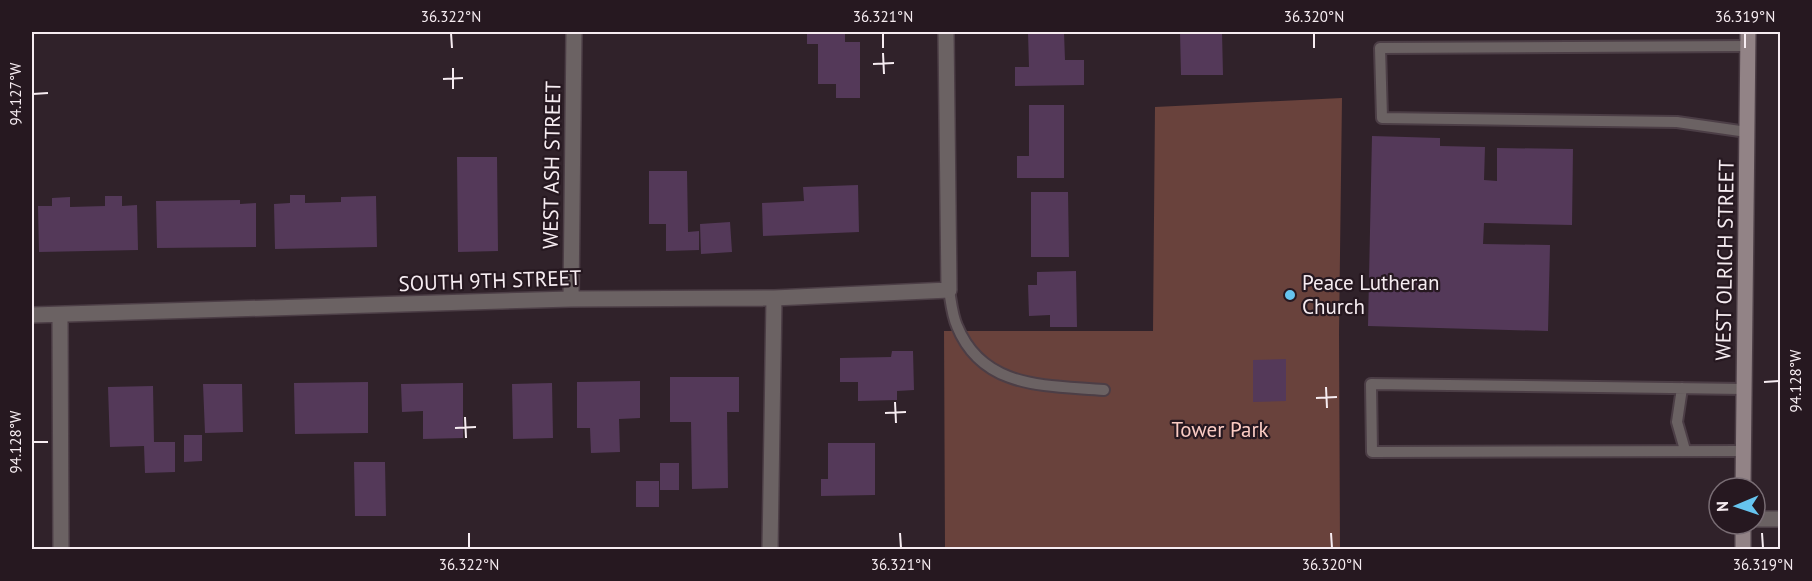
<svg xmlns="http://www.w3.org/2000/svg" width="1812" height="581" font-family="'PT Sans',sans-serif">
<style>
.green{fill:#69423c}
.building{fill:#543959}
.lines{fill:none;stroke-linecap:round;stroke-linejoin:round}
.lane-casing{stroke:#4c3e46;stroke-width:14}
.street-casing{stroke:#4c3e46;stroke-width:18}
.secondary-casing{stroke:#4c3e46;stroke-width:18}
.lane{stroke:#6b6263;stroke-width:10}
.street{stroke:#6b6263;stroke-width:15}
.secondary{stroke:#928386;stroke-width:15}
.ticks{fill:none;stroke:#f6ecf1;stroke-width:2}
.poi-dot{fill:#66c4ef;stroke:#261820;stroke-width:2}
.labels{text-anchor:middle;stroke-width:4.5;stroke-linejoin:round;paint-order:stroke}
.street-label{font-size:21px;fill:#f6ecf1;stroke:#261820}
.poi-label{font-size:21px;fill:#f6ecf1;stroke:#261820;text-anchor:start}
.park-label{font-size:21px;fill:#facbc3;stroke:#261820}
.neatline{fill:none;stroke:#f6ecf1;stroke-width:2}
.ticks-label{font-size:15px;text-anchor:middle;fill:#f6ecf1}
</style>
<rect width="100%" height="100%" fill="#30222a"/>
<path class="green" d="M1342,98l-3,235 1,216h-395l-1,-218h209l2,-224z"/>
<path class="building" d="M807,32h38v10h15v56h-24v-14h-18v-40h-11z
M1028,32h36l1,28h19v25l-69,1v-19h14z
M1180,32h42l1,43h-42z
M1029,105h35v73h-47v-22h12z
M1372,136l68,2v8l45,1 -1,33 13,1v-33l76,1 -1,76 -88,-2 -1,21 67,1 -2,86 -180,-5z
M457,157h40l1,94 -40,1z
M649,171h38l1,61 11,-1v19l-33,1v-27h-17z
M858,185l1,47 -96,4 -1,-33 42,-2 -1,-14z
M1031,192h37l1,65h-38z
M290,195h15v8l36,-1v-5l35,-1 1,51 -102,2 -1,-45 16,-1z
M105,196h17v10l15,-1 1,45 -99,2 -1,-46h14v-8l18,-1v10l35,-1z
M240,200v4l16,-1v44l-99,1 -1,-47z
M730,222l2,30 -31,2 -1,-30z
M1076,271l1,56h-27v-12l-21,1 -1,-31h9v-13z
M892,351h21l1,39 -17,1v9l-39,1v-19h-18v-24l51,-1z
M1286,359v42l-33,1v-42z
M670,377h69v35h-12l1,76 -36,1 -1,-67h-21z
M640,381v37l-21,1 1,33 -29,1 -1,-25h-13v-46z
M368,382v51l-73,1 -1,-51z
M463,383v55l-40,1v-28l-21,1 -1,-28z
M552,383l1,55 -40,1 -1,-55z
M203,384h39l1,48 -38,1z
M153,386l1,56h21v30l-30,1 -1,-27 -34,1 -2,-60z
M184,435h18v26l-18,1z
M828,443h47v52l-54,1v-17h7z
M354,462h31l1,54h-31z
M660,463h19v27h-19z
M636,481h23v26h-23z"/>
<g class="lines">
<g class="lane-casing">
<path id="lane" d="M1747,132l-70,-10 -295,-4 -2,-70 368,-2
M949,290c2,11 3,25 8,36 26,64 90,59 147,64
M1682,388l-5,34 8,28
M1744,451l-372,1 -1,-68 373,5"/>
</g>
<g class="street-casing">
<path id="street" d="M571,299l3,-267
M32,315l539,-16 203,-1 175,-8 -3,-258
M60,315l1,235
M1755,519h25
M770,550l4,-252"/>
</g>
<g class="secondary-casing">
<path id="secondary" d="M1743,488l5,-456
M1743,524v26"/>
</g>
<use href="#lane" class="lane"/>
<use href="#street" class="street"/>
<use href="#secondary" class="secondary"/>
</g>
<path class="ticks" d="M451,33l1,15M883,33v15M1314,33v15M1745,33v15M883,53l1,21M873,64l21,-1M453,68v21M443,79l20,-1M33,94l15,-1M1764,382l15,-1M1326,387l1,21M1316,398l21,-1M895,402l1,21M885,413l21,-1M465,417l1,21M455,428l21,-1M33,442h15M469,533v15M900,533l1,15M1331,533l1,15M1762,533l1,15"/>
<circle class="poi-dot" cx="1290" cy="295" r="6"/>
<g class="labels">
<g class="street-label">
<text transform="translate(552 165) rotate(-89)" y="7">WEST ASH STREET</text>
<text transform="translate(1725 260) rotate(-89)" y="7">WEST OLRICH STREET</text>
<text transform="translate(490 281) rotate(-2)" y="7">SOUTH 9TH STREET</text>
</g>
<g class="poi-label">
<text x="1302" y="290">Peace Lutheran<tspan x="1302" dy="24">Church</tspan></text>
</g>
<g class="park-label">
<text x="1220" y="437">Tower Park</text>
</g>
</g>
<rect width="1812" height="581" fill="none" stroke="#261820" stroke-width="66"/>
<g transform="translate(1737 506) rotate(268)"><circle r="28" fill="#261820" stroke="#796d74" stroke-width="1.5"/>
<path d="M0-4.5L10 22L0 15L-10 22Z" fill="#66c4ef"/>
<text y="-9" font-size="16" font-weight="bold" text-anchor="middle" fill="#f6ecf1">N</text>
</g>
<rect x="33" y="33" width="1746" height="515" class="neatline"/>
<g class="ticks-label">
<text x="451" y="22">36.322°N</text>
<text x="883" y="22">36.321°N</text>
<text x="1314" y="22">36.320°N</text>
<text x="1745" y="22">36.319°N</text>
<text transform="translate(16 94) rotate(-90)" y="5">94.127°W</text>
<text transform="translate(1796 381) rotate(-90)" y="5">94.128°W</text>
<text transform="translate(16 442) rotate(-90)" y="5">94.128°W</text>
<text x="469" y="570">36.322°N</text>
<text x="901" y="570">36.321°N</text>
<text x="1332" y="570">36.320°N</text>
<text x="1763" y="570">36.319°N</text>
</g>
</svg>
